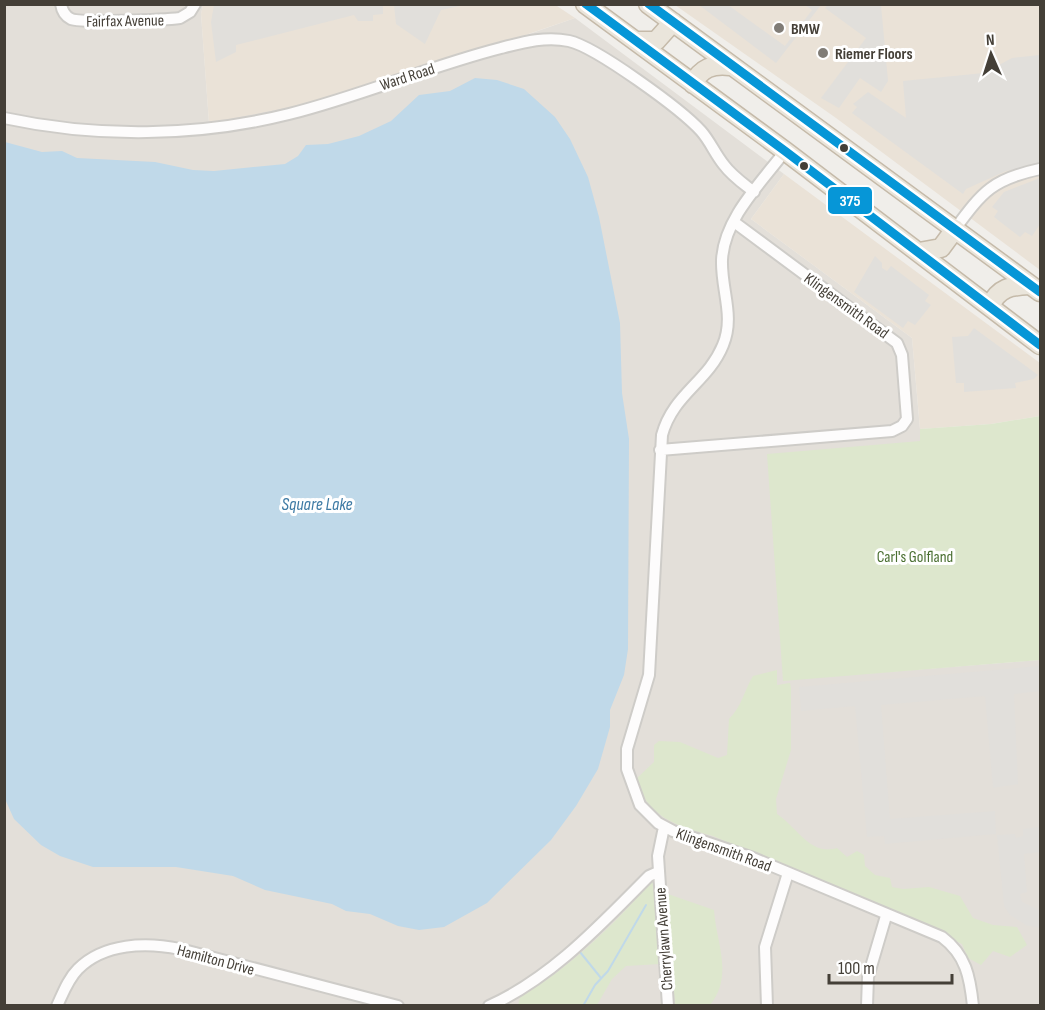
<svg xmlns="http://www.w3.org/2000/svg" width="1045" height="1010" font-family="'Sofia Sans Condensed',sans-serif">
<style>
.residential{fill:#e3dfd9}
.commercial{fill:#eae2d7}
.green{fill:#dde7cd}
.parking{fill:#e1dfdb}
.water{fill:#c0d9e9}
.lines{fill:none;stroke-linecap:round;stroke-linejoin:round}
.stream{stroke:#c0d9e9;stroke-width:2}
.street-casing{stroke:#ceccc8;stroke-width:14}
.highway-casing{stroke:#c5baa9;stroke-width:21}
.street{stroke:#fdfcfc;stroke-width:10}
.highway{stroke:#eae5db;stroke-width:18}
.bus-1-casing{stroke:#fff;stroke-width:14}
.bus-1{stroke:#0696d7;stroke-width:9}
.poi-dot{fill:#807c76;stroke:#fff;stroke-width:2}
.bus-dot{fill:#443f37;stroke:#fff;stroke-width:2}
.labels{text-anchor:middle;stroke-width:6;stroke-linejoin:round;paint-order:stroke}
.street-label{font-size:16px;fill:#443f37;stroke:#fff}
.poi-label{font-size:16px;font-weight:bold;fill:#443f37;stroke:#fff;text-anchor:start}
.park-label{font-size:16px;fill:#4a6f31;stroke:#fff}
.water-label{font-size:18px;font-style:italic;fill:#3d7aa4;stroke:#fff}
.line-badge{stroke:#fff;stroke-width:2}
.badge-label{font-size:16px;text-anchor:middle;font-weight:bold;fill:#fff}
</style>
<rect width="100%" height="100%" fill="#f0eeea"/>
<path class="residential" d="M4,5h199l-2,9 8,109 306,-84 60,-21 209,156 -33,45 161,119 9,103 -138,239 257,-20v345l-1035,-1z"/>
<path class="commercial" d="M554,4l21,14 -123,42 -146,44 -97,19 -8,-109 2,-9z
M675,5h365v265l-204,-152z
M784,174l256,189v53l-49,8 -71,5 -8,-91 -161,-119z"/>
<path class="green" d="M1040,416v244l-257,21 -16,-227 153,-13v-12l71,-5z
M777,670v15l13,-2 1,5v62l-15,49 1,15c21,14 33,42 60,34l10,9 10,-6 7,4 1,11 10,9 15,3 2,9 11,2 26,-2 31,9 13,22 20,7 24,2 10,18 -17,12 -17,-6 -12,14 -13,-7 -6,-14 -249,-108c-34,-9 -67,-19 -77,-57l18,-17v-17l5,-4 21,1 38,16 9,-3 2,-36c13,-13 15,-28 24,-43z
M654,882l3,3 3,79 -34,2 -14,13 -15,26 -79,1 2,-9c48,-28 93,-71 129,-113z
M665,893l49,17c2,32 20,66 -4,95h-35z"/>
<path class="parking" d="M214,5h169v9l-10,1v6h-15l-4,-6 -118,30v7l-20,10 -5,-40z
M394,5v-1l70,1 -23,5 -16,34 -29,-20z
M699,5h29l57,41 27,-36 -7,-5h16l-45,58z
M828,5h53l7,76 -7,11 -21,-14 -21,30 -18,-10 45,-60 -41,-30z
M1040,55v109l-34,7 -40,18 -3,5 -111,-81 5,-6 -4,-3 15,-12 38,26 -3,-37 81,-8 28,-15z
M1040,178v46l-8,12 -7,-4 -5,5 -26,-20 4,-6 -6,-4 12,-15z
M875,256l7,7v5l5,3 4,-5 38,29 -4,6 6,4 -16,20 -7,-4 -5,7 -49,-36z
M974,328l64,47 -4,4 -19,4 1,5 -52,4v-9h-8l-4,-46 16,-1z
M1040,666v25l-26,3 4,90 -25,4 -8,-92 -104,9 9,114 105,-8 1,23 -111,10 -1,-8 -17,1 -12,-131 -54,5 -2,-24z
M1040,827v25l-16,2 3,38 -7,2 2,8 18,9v17l-14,-3 -16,-10 -6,-9 -7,-71 18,-1 1,4 7,-2v-7z"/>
<path class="water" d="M475,78l22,2 27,9 31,28 15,22 18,38 11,40 21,106 2,70 7,46 -1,210 -4,26 -14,35v17l-12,42 -22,37 -25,34 -64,63 -43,24 -25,3 -21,-4 -28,-12 -24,-3 -14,-7 -67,-14 -32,-14 -57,-9h-83l-33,-11 -19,-11 -27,-26 -9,-20v-657l37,10 20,-1 15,7 78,4 38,8 21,1 71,-7 13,-8 8,-11 22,-1 31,-8 32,-15 28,-26 31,-4z"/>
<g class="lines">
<path class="stream" d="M580,952l21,26
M583,1006l12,-21 13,-14 38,-66"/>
<g class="street-casing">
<path id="street" d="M61,4c1,7 4,12 10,15 10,4 94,1 109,-1l10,-6 5,-8
M4,118c93,20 193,19 285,-4 72,-18 141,-48 212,-66 23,-6 45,-12 68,-7 27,6 112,68 132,90 9,10 14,23 23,34 8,11 20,19 30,27
M785,151c-23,31 -61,67 -63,109 -1,30 13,56 1,85 -15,37 -50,49 -61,90l-13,240 -22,74v20l13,36 18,18 15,8 80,27 189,79c24,18 28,40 31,69
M955,229c28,-38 38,-50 85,-60
M660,450l232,-19 10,-5 5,-7 -5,-64 -5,-12 -163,-121
M664,827l-6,29 10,150
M57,1006c6,-13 11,-27 21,-37 26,-26 68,-27 102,-20l218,57
M489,1006c63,-28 113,-83 160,-130l9,-4
M767,1006l-2,-59 23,-74
M867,1006l1,-29 18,-61"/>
</g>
<g class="highway-casing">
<path id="highway" d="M585,4l200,147 255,194
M648,4l392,288
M637,41h19l17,-19
M693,84c8,-16 19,-20 37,-18
M919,252l22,-4 14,-19
M990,306c9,-19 21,-20 40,-21"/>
</g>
<use href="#street" class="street"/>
<use href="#highway" class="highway"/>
<g class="bus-1-casing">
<path id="bus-1" d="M586,4l199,147 255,194
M649,4l391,288"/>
</g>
<use href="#bus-1" class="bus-1"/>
</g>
<g class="poi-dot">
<circle cx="779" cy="28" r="6"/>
<circle cx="823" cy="53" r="6"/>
</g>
<g class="bus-dot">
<circle cx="844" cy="148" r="5"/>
<circle cx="804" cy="166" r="5"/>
</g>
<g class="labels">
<g class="street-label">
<text transform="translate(125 20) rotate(-1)" y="6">Fairfax Avenue</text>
<text transform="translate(407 76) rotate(-18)" y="6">Ward Road</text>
<text transform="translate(847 305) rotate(36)" y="6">Klingensmith Road</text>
<text transform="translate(724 849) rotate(20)" y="6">Klingensmith Road</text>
<text transform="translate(663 939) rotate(-94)" y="6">Cherrylawn Avenue</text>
<text transform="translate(216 959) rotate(15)" y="6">Hamilton Drive</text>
</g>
<g class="poi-label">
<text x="791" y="34">BMW</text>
<text x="835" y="59">Riemer Floors</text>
</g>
<g class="park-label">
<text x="915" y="562">Carl's Golfland</text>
</g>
<g class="water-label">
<text x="317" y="510">Square Lake</text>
</g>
</g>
<rect class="line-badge" x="827" y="186" width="46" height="29" rx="6" fill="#0696d7"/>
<g class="badge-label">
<text x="850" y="206">375</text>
</g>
<rect width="1045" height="1010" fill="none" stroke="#443f37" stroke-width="12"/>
<g transform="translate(991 54) rotate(357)" stroke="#ffffff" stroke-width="4.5" paint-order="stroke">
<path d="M0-4.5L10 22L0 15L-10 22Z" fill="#443f37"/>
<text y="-9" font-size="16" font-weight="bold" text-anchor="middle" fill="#443f37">N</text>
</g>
<path d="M829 974v9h123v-9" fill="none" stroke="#443f37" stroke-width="3"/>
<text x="838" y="974" font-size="18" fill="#443f37" stroke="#ffffff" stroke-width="4.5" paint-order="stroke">100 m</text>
</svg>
